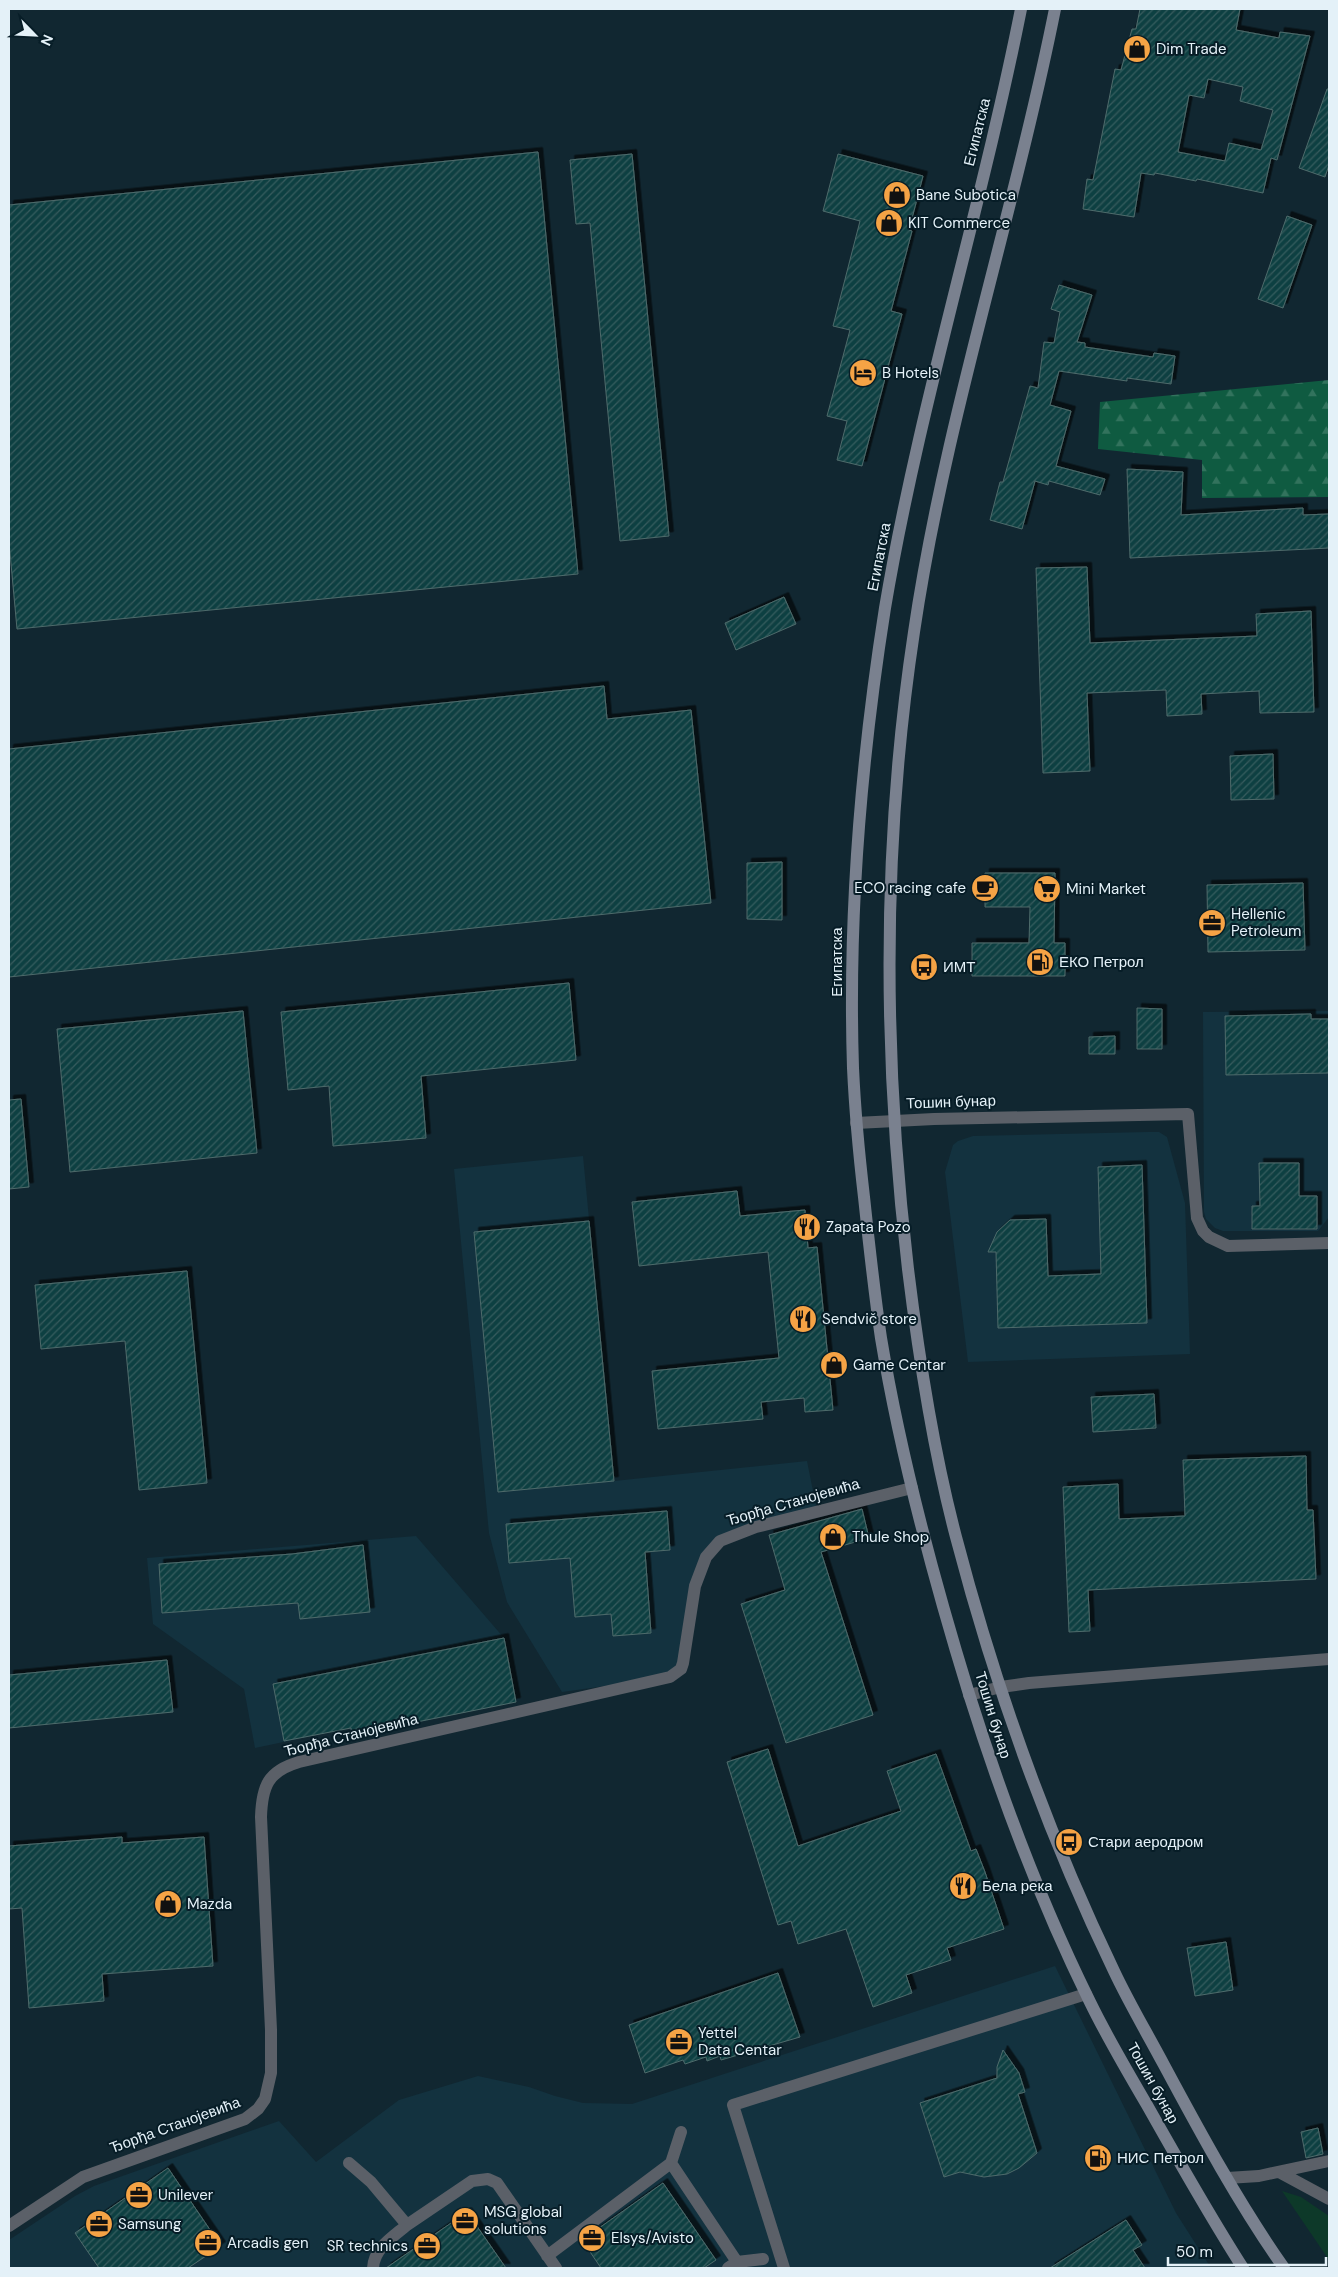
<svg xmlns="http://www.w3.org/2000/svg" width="1338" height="2277" font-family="'DM Sans',sans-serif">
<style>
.built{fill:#13323f}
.grass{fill:#0d3929}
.forest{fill:url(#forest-firs)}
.building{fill:url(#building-hatch);stroke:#4e6b6b;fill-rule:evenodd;filter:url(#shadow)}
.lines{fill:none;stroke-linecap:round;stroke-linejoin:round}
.street{stroke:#5b6068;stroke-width:12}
.secondary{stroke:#7a818f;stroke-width:12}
.labels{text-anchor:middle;stroke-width:4;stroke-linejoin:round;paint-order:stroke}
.poi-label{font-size:15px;fill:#e4f1f8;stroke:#071d27;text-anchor:start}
.street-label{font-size:15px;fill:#e4f1f8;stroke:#071d27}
</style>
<defs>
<pattern id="forest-firs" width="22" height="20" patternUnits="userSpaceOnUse" patternTransform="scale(1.25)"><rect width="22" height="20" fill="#0f5b41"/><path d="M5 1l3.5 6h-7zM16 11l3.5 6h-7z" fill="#32735d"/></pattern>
<pattern id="building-hatch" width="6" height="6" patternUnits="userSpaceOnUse" patternTransform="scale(1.25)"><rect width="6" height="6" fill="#114042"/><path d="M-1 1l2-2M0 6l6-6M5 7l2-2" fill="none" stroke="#345c5e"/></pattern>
<filter id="shadow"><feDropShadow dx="4.5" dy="-4.5" stdDeviation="0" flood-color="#0009"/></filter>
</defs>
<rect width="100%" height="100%" fill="#112731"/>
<path class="built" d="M1329,1011v206l-11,14h-95l-8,-3 -9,-9 -2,-7 -1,-200z
M1148,1132h11l8,5 18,66 5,151 -222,8 -23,-190 8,-27 5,-4 15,-5z
M583,1156l31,325 193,-20 10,50 -76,21 -35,25 -19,91 -17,29 -108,15 -55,-90 -18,-69 -35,-364z
M416,1536l88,102 12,64 -164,33 -2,-7 -95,20 -11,-59 -91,-65 -6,-66z
M1055,1966l121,247 35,55h-1202v-28l66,-44 19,-10 185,-65 37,41 83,-62 79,-24 51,11 26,9 28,7 49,1z"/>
<path class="grass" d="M1282,2191l19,6 28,19v44z"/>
<path class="forest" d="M1329,380v117l-127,1v-38l-104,-11 2,-47z"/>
<path class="building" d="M1140,9h100l-4,21 43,8 1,-6 30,4 -33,124 -6,-2 -8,35 -66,-14 -1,2 -41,-8 -1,2 -13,-2 -7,44 -51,-8 4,-30 6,1 22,-111 6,1 11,-41h4zM1208,79l35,8 -3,14 33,9 -12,40 -32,-7 -4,18 -47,-9 11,-57 15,3z
M1327,89h2v76l-4,12 -26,-9z
M538,152l40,422 -561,55 -8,-87v-337z
M632,154l37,382 -49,5 -30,-318 -14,1 -6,-64z
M838,154l85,22 -14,54 3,1 -21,80 11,3 -40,152 -25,-6 10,-39 -20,-5 23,-86 -17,-4 27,-105 -37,-10z
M1287,216l25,9 -29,83 -25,-9z
M1059,285l33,10 -15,47 8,1v4l68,10 1,-4 21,3 -4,28 -44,-6v3l-68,-10 -9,34 21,6 -15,55 49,13 -5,16 -51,-14 -1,4 -13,-4 -13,48 -32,-9 10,-38h3l27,-96 8,2 6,-46 10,1 6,-31 -9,-3z
M1127,469l56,3 -2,43 122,-7v7l26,-1v34l-199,10z
M1087,567l3,76 167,-7 -1,-22 55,-3 3,101 -54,1 -1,-22 -58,3 1,20 -35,2 -1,-26 -79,3 3,78 -47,2 -7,-205z
M784,597l12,27 -60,26 -11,-27z
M604,686l3,33 84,-9 20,193 -702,74v-228z
M1273,754l1,45 -43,1 -1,-44z
M782,862v58l-35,-1v-56z
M985,873h70l-1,70h11v33h-93v-33h57l1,-36h-45z
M1303,883l2,67 -97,2 -1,-67z
M569,983l7,77 -155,16 5,62 -93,8 -4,-60 -41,4 -7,-78z
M1137,1008l25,1v40h-25z
M243,1011l14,142 -187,19 -13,-143z
M1311,1014v5h18v54l-103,2 -1,-59z
M1115,1036v18h-26v-17z
M21,1099l8,88 -20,2v-89z
M1259,1163h40v33h18v33h-65v-23h8z
M1142,1165l5,158 -149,5 -2,-76h-8l9,-20 13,-12 36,-1 2,57 53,-2 -3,-107z
M737,1191l3,25 65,-6 3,38 9,-1 16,163 -28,2 -1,-14 -43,4 2,17 -105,10 -6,-58 127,-13 -11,-106 -129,14 -7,-64z
M589,1221l25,260 -116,11 -24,-260z
M187,1271l20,212 -68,7 -14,-149 -84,8 -6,-64z
M1154,1394l2,34 -63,4 -2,-35z
M1306,1456l1,54h6l3,69 -228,11 2,41 -21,1 -6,-145 55,-3 1,35 66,-3 -2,-56z
M862,1509l7,29 -48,14 52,163 -87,28 -45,-139 44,-14 -16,-55z
M667,1511l3,39 -25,2 6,81 -38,3 -2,-22 -36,3 -5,-59 -61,5 -3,-39z
M363,1545l7,67 -70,7 -2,-16 -136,10 -3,-49 133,-10z
M504,1638l12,64 -164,33 -1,-7 -67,13 -11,-57z
M167,1660l6,52 -164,16v-53z
M768,1749l30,97 103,-35 -14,-40 49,-17 35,97 5,-2 9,23 19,57 -57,19 4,12 -45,15 6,18 -39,14 -27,-78 -48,15 -7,-23 -13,4 -51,-163z
M122,1837v6l82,-6 9,129 -111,8 2,27 -75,7 -7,-100 -13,1v-63z
M1226,1942l7,48 -38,6 -8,-48z
M778,1973l22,64 -79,23 -1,-4 -13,5 -1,-4 -21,7 -2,-4 -38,13 -16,-48z
M1003,2050l16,23 6,19 -7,2 19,59 -18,15 -12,6 -23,3 -24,-5 -16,5 -24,-74 77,-25v-11z
M1318,2128l5,26 -17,4 -5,-26z
M168,2168l53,78 -33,22h-89l-24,-35z
M663,2183l53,77 -12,8h-103l-19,-28z
M467,2212l39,56h-120z
M1126,2220l16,25 -9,5 12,18h-95z"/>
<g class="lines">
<path class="street" d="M856,1123l78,-4 254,-5 9,104 6,13 6,6 19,9 101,-3
M969,1695l32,-8 28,-4 300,-24
M349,2163l22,19 36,43 65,-44 16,-2 9,4 59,85
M671,2163l10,-31
M1279,2172l50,27
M1227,2178l32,-2 70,-15
M9,2226l74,-49 162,-58 13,-10 7,-10 6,-26v-43l-10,-213c1,-31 7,-46 38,-55l371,-85 11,-8 2,-6 12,-77 11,-29 14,-16 36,-14 156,-39
M547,2256l124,-93 66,99 -9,6
M737,2262l26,-3
M373,2268c1,-20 20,-31 34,-43
M784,2268l-51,-163 353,-111"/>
<path class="secondary" d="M1021,9c-40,201 -102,397 -136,599 -24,152 -37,306 -32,460 2,43 6,86 11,129 5,47 10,94 17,141 20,121 52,239 88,356 33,105 72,209 121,308 17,35 37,69 57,103 31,55 62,110 96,163
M1055,9c-42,209 -110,412 -141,623 -32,211 -31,426 -6,637 11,90 25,181 48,268 39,149 91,295 158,434 15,32 33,62 50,94 37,69 75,139 120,203"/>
</g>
<defs>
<g id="shop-disc" transform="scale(1.4375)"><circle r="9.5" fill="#f5a345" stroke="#071d27"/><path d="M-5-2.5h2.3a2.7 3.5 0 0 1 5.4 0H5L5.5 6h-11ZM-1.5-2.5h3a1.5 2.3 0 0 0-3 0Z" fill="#111"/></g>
<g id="hotel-disc" transform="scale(1.4375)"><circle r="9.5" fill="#f5a345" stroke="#071d27"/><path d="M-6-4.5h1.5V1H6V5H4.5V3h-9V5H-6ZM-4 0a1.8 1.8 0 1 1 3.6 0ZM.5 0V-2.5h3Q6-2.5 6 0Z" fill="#111"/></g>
<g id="cafe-disc" transform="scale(1.4375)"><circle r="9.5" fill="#f5a345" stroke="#071d27"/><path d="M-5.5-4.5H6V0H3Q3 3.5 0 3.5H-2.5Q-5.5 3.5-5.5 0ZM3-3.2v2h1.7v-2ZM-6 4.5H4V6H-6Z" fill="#111"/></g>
<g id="supermarket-disc" transform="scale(1.4375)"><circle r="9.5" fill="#f5a345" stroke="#071d27"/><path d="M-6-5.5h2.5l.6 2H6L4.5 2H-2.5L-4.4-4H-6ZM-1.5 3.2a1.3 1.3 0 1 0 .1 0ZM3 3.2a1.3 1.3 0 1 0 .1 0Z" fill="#111"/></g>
<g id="office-disc" transform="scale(1.4375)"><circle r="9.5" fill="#f5a345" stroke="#071d27"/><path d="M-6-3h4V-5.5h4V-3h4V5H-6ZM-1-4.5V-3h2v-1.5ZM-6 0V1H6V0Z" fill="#111"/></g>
<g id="fuel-disc" transform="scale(1.4375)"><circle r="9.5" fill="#f5a345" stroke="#071d27"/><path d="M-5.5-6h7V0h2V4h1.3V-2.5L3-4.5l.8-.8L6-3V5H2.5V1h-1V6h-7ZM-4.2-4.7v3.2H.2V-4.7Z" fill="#111"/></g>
<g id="bus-disc" transform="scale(1.4375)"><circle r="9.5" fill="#f5a345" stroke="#071d27"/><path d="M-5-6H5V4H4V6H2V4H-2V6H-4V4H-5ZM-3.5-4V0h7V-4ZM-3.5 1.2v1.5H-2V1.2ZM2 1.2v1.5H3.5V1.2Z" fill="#111"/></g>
<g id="restaurant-disc" transform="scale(1.4375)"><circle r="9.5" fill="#f5a345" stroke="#071d27"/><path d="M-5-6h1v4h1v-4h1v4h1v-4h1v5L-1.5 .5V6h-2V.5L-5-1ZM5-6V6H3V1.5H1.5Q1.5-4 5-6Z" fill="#111"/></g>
</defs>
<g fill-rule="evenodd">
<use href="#shop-disc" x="1137" y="49"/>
<use href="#shop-disc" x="897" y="195"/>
<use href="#shop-disc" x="889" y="223"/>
<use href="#hotel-disc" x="863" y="373"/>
<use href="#cafe-disc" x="985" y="888"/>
<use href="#supermarket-disc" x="1047" y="889"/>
<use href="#office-disc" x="1212" y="923"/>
<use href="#fuel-disc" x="1040" y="962"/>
<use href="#bus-disc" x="924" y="967"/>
<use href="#restaurant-disc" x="807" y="1227"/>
<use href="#restaurant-disc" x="803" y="1319"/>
<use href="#shop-disc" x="834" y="1365"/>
<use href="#shop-disc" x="833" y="1537"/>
<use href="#bus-disc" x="1069" y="1842"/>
<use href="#restaurant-disc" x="963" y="1886"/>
<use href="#shop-disc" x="168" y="1904"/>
<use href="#office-disc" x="679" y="2042"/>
<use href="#fuel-disc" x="1098" y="2158"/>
<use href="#office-disc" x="139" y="2195"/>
<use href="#office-disc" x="465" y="2221"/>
<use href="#office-disc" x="99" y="2224"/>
<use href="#office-disc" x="592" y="2238"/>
<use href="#office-disc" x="208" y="2243"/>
<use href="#office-disc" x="427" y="2246"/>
</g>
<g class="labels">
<g class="poi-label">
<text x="1156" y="54">Dim Trade</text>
<text x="916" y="200">Bane Subotica</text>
<text x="908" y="228">KIT Commerce</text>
<text x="882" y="378">B Hotels</text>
<text x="966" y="893" text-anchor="end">ECO racing cafe</text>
<text x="1066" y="894">Mini Market</text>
<text x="1231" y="919">Hellenic<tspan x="1231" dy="17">Petroleum</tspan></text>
<text x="1059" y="967">ЕКО Петрол</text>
<text x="943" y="972">ИМТ</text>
<text x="826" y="1232">Zapata Pozo</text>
<text x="822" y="1324">Sendvič store</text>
<text x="853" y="1370">Game Centar</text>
<text x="852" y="1542">Thule Shop</text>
<text x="1088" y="1847">Стари аеродром</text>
<text x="982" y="1891">Бела река</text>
<text x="187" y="1909">Mazda</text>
<text x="698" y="2038">Yettel<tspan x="698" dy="17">Data Centar</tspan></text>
<text x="1117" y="2163">НИС Петрол</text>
<text x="158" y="2200">Unilever</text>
<text x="484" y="2217">MSG global<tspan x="484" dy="17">solutions</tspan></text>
<text x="118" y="2229">Samsung</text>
<text x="611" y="2243">Elsys/Avisto</text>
<text x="227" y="2248">Arcadis gen</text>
<text x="408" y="2251" text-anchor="end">SR technics</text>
</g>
<g class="street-label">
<text transform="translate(977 132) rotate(-76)" y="5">Египатска</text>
<text transform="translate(879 557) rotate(-79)" y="5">Египатска</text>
<text transform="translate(837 962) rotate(-90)" y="5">Египатска</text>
<text transform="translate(951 1102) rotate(-2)" y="5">Тошин бунар</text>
<text transform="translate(793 1502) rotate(-16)" y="5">Ђорђа Станојевића</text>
<text transform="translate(993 1715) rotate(73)" y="5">Тошин бунар</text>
<text transform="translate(351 1735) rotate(-14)" y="5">Ђорђа Станојевића</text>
<text transform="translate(1153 2083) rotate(61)" y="5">Тошин бунар</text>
<text transform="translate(175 2125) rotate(-20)" y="5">Ђорђа Станојевића</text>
</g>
</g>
<rect width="1338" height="2277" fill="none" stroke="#e4f1f8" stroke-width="20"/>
<g transform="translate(35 35) rotate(114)" stroke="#071d27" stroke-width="4" paint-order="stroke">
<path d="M0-4L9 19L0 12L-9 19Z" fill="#e4f1f8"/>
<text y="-8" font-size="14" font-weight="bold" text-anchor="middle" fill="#e4f1f8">N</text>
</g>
<path d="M1168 2257v8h158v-8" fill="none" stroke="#e4f1f8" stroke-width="2.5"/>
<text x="1176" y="2257" font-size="15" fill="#e4f1f8" stroke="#071d27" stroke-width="4" paint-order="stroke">50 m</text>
</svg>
